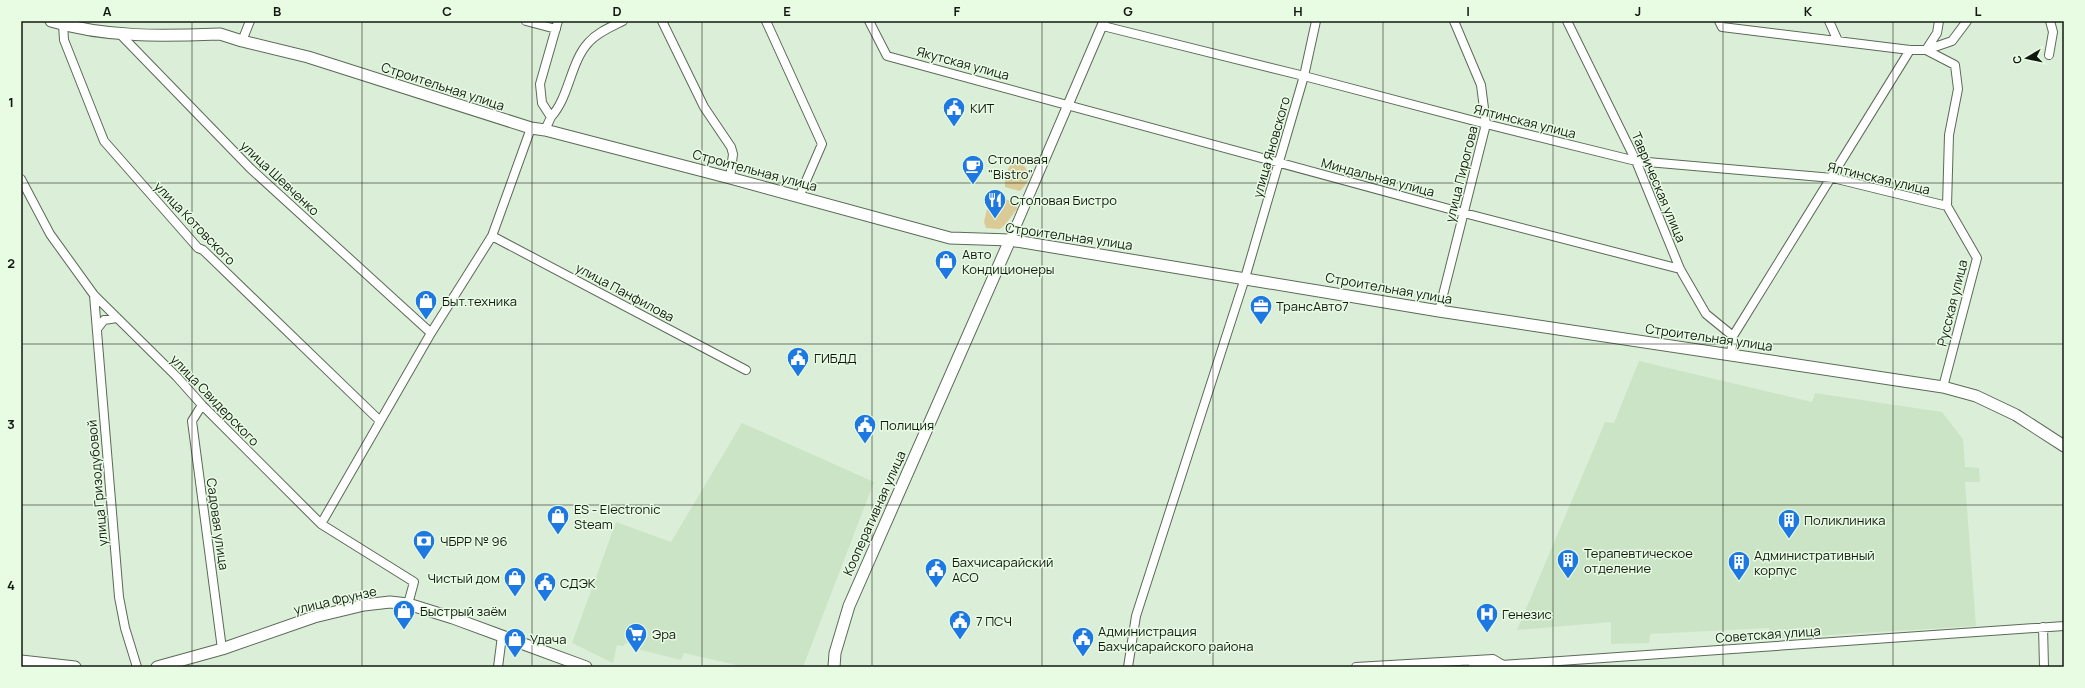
<svg xmlns="http://www.w3.org/2000/svg" width="2085" height="688" font-family="Manrope,sans-serif">
<style>
.built{fill:#cce4c6}
.green{fill:#d9ca96}
.lines{fill:none;stroke-linecap:round;stroke-linejoin:round}
.minor-casing{stroke:#5a6b57;stroke-width:10}
.tertiary-casing{stroke:#5a6b57;stroke-width:11}
.secondary-casing{stroke:#5a6b57;stroke-width:13}
.minor{stroke:#fff;stroke-width:8}
.tertiary{stroke:#fff;stroke-width:9}
.secondary{stroke:#fff;stroke-width:11}
.grid{fill:none;stroke:#121810;stroke-width:1;stroke-opacity:0.55}
.labels{text-anchor:middle;stroke-width:3;stroke-linejoin:round;paint-order:stroke}
.street-label{font-size:13px;fill:#121810;stroke:#e8fce4}
.poi-label{font-size:13px;fill:#121810;stroke:#e8fce4;text-anchor:start}
.neatline{fill:none;stroke:#121810;stroke-width:1.5}
.grid-label{font-size:13px;text-anchor:middle;font-weight:bold;fill:#121810}
</style>
<rect width="100%" height="100%" fill="#dbeed7"/>
<path class="built" d="M1639,361l173,41 3,-9 127,19 21,27 2,28 14,1 1,14h-15l11,144 -195,12h-11l-1,-10 -119,6 -1,9 -38,1v-22l-94,8 88,-208 9,1z
M742,423l132,59 -71,185h-58l-61,-14 -3,7 -48,-12v-3l-8,-2 -1,3 -7,-1 -4,18 -41,-20 44,-121 55,20z"/>
<path class="green" d="M1017,159c14,12 16,19 3,32l-15,-4c0,-12 2,-21 12,-28z
M999,197l17,6 1,6 -12,16 -5,4 -14,-1 -2,-6 4,-17z"/>
<g class="lines">
<g class="minor-casing">
<path id="minor" d="M526,21l30,8
M662,21l42,86 27,40 2,7 -3,24
M766,21l56,123 -23,53
M869,21l18,35 577,157 216,56
M1567,21l69,140 44,108 26,45 27,22 -2,18
M1719,21l3,6 188,23h16l29,15 3,24 -9,46 -2,71 30,52 -34,129
M1829,21l9,20
M63,24l1,16 40,101 94,107 5,2 176,170
M1103,26l201,50 182,48 150,37 197,17 114,28
M119,33l131,135 181,165
M242,41l8,-20
M1926,50l26,-9 15,-20
M1926,50l11,-17 2,-12
M2049,55l4,-23 -3,-11
M551,117c19,-21 19,-55 38,-75 9,-10 22,-15 34,-21
M545,130l6,-13 -9,-14 -2,-19 18,-63
M21,179l29,55 44,61 83,82 25,28 119,119 93,58 -6,22
M492,236l254,134
M94,295l25,302 6,31 12,39
M1439,311l47,-187 -5,-39 -27,-64
M97,329l7,-9 13,-2
M1733,336l177,-286
M202,405l-10,16 30,228
M321,524l110,-191 61,-97 39,-108
M2043,627l1,40
M498,667l4,-31
M1128,667l8,-51 109,-338 59,-202 12,-55
M1356,667l137,-8 10,6
M1473,667l591,-41"/>
</g>
<g class="tertiary-casing">
<path id="tertiary" d="M1010,240l94,-219"/>
</g>
<g class="secondary-casing">
<path id="secondary" d="M51,21c56,17 112,15 169,13l22,7 66,16 223,71 14,2 185,48 220,60 60,2 429,71 504,76 33,9 40,19 48,31
M21,661l54,6
M157,667l65,-18 92,-32 50,-12 26,-3 18,2 45,14 133,49
M834,667l1,-14 14,-47 161,-366"/>
</g>
<use href="#minor" class="minor"/>
<use href="#tertiary" class="tertiary"/>
<use href="#secondary" class="secondary"/>
</g>
<path class="grid" d="M192,21v646M362,21v646M532,21v646M702,21v646M872,21v646M1042,21v646M1213,21v646M1383,21v646M1553,21v646M1723,21v646M1893,21v646M21,183h2043M21,344h2043M21,505h2043"/>
<defs>
<g id="civic-pin" transform="scale(1.15)"><path d="M0 17L-7.5 6A9.5 9.5 0 1 1 7.5 6Z" fill="#1e78e1" stroke="#e8fce4"/><path d="M-.6-6.5H3V-4.5H.6V-3L4-1V1h2V6H-6V1h2V-1L-.6-3ZM-1.2 2.5V6h2.4V2.5Z" fill="#fff"/></g>
<g id="cafe-pin" transform="scale(1.15)"><path d="M0 17L-7.5 6A9.5 9.5 0 1 1 7.5 6Z" fill="#1e78e1" stroke="#e8fce4"/><path d="M-5.5-4.5H6V0H3Q3 3.5 0 3.5H-2.5Q-5.5 3.5-5.5 0ZM3-3.2v2h1.7v-2ZM-6 4.5H4V6H-6Z" fill="#fff"/></g>
<g id="restaurant-pin" transform="scale(1.15)"><path d="M0 17L-7.5 6A9.5 9.5 0 1 1 7.5 6Z" fill="#1e78e1" stroke="#e8fce4"/><path d="M-5-6h1v4h1v-4h1v4h1v-4h1v5L-1.5 .5V6h-2V.5L-5-1ZM5-6V6H3V1.5H1.5Q1.5-4 5-6Z" fill="#fff"/></g>
<g id="shop-pin" transform="scale(1.15)"><path d="M0 17L-7.5 6A9.5 9.5 0 1 1 7.5 6Z" fill="#1e78e1" stroke="#e8fce4"/><path d="M-5-2.5h2.3a2.7 3.5 0 0 1 5.4 0H5L5.5 6h-11ZM-1.5-2.5h3a1.5 2.3 0 0 0-3 0Z" fill="#fff"/></g>
<g id="office-pin" transform="scale(1.15)"><path d="M0 17L-7.5 6A9.5 9.5 0 1 1 7.5 6Z" fill="#1e78e1" stroke="#e8fce4"/><path d="M-6-3h4V-5.5h4V-3h4V5H-6ZM-1-4.5V-3h2v-1.5ZM-6 0V1H6V0Z" fill="#fff"/></g>
<g id="building-pin" transform="scale(1.15)"><path d="M0 17L-7.5 6A9.5 9.5 0 1 1 7.5 6Z" fill="#1e78e1" stroke="#e8fce4"/><path d="M-4-6H4V6H1V3H-1V6H-4ZM-2.5-4.3h1.7v1.8h-1.7ZM.8-4.3h1.7v1.8H.8ZM-2.5-1h1.7V.8h-1.7ZM.8-1h1.7V.8H.8Z" fill="#fff"/></g>
<g id="bank-pin" transform="scale(1.15)"><path d="M0 17L-7.5 6A9.5 9.5 0 1 1 7.5 6Z" fill="#1e78e1" stroke="#e8fce4"/><path d="M-6-4H6V4H-6ZM0-2.3a2.3 2.3 0 1 0 0 4.6a2.3 2.3 0 1 0 0-4.6Z" fill="#fff"/></g>
<g id="hospital-pin" transform="scale(1.15)"><path d="M0 17L-7.5 6A9.5 9.5 0 1 1 7.5 6Z" fill="#1e78e1" stroke="#e8fce4"/><path d="M-5-5h3v3.5h4V-5h3V5h-3V1.5h-4V5h-3Z" fill="#fff"/></g>
<g id="supermarket-pin" transform="scale(1.15)"><path d="M0 17L-7.5 6A9.5 9.5 0 1 1 7.5 6Z" fill="#1e78e1" stroke="#e8fce4"/><path d="M-6-5.5h2.5l.6 2H6L4.5 2H-2.5L-4.4-4H-6ZM-1.5 3.2a1.3 1.3 0 1 0 .1 0ZM3 3.2a1.3 1.3 0 1 0 .1 0Z" fill="#fff"/></g>
</defs>
<g fill-rule="evenodd">
<use href="#civic-pin" x="954" y="108"/>
<use href="#cafe-pin" x="973" y="166"/>
<use href="#restaurant-pin" x="995" y="200"/>
<use href="#shop-pin" x="946" y="261"/>
<use href="#shop-pin" x="426" y="301"/>
<use href="#office-pin" x="1261" y="306"/>
<use href="#civic-pin" x="798" y="358"/>
<use href="#civic-pin" x="865" y="425"/>
<use href="#shop-pin" x="558" y="516"/>
<use href="#building-pin" x="1789" y="520"/>
<use href="#bank-pin" x="424" y="541"/>
<use href="#building-pin" x="1568" y="560"/>
<use href="#building-pin" x="1739" y="562"/>
<use href="#civic-pin" x="936" y="569"/>
<use href="#shop-pin" x="515" y="578"/>
<use href="#civic-pin" x="545" y="583"/>
<use href="#shop-pin" x="404" y="611"/>
<use href="#hospital-pin" x="1487" y="614"/>
<use href="#civic-pin" x="960" y="621"/>
<use href="#supermarket-pin" x="636" y="634"/>
<use href="#civic-pin" x="1083" y="638"/>
<use href="#shop-pin" x="515" y="639"/>
</g>
<g class="labels">
<g class="street-label">
<text transform="translate(963 63) rotate(15)" y="5">Якутская улица</text>
<text transform="translate(443 86) rotate(18)" y="5">Строительная улица</text>
<text transform="translate(1525 121) rotate(14)" y="5">Ялтинская улица</text>
<text transform="translate(1271 147) rotate(-74)" y="5">улица Яновского</text>
<text transform="translate(755 170) rotate(15)" y="5">Строительная улица</text>
<text transform="translate(1461 174) rotate(-76)" y="5">улица Пирогова</text>
<text transform="translate(1378 177) rotate(15)" y="5">Миндальная улица</text>
<text transform="translate(280 178) rotate(43)" y="5">улица Шевченко</text>
<text transform="translate(1879 178) rotate(13)" y="5">Ялтинская улица</text>
<text transform="translate(1659 187) rotate(67)" y="5">Таврическая улица</text>
<text transform="translate(195 223) rotate(46)" y="5">улица Котовского</text>
<text transform="translate(1069 236) rotate(8)" y="5">Строительная улица</text>
<text transform="translate(1389 288) rotate(10)" y="5">Строительная улица</text>
<text transform="translate(625 292) rotate(28)" y="5">улица Панфилова</text>
<text transform="translate(1952 303) rotate(-76)" y="5">Русская улица</text>
<text transform="translate(1709 337) rotate(8)" y="5">Строительная улица</text>
<text transform="translate(215 400) rotate(46)" y="5">улица Свидерского</text>
<text transform="translate(97 483) rotate(-95)" y="5">улица Гризодубовой</text>
<text transform="translate(874 513) rotate(-66)" y="5">Кооперативная улица</text>
<text transform="translate(218 524) rotate(82)" y="5">Садовая улица</text>
<text transform="translate(335 600) rotate(-13)" y="5">улица Фрунзе</text>
<text transform="translate(1768 634) rotate(-4)" y="5">Советская улица</text>
</g>
<g class="poi-label">
<text x="970" y="113">КИТ</text>
<text x="988" y="164">Столовая<tspan x="988" dy="15">"Bistro"</tspan></text>
<text x="1010" y="205">Столовая Бистро</text>
<text x="962" y="259">Авто<tspan x="962" dy="15">Кондиционеры</tspan></text>
<text x="442" y="306">Быт.техника</text>
<text x="1276" y="311">ТрансАвто7</text>
<text x="814" y="363">ГИБДД</text>
<text x="880" y="430">Полиция</text>
<text x="574" y="514">ES - Electronic<tspan x="574" dy="15">Steam</tspan></text>
<text x="1804" y="525">Поликлиника</text>
<text x="440" y="546">ЧБРР № 96</text>
<text x="1584" y="558">Терапевтическое<tspan x="1584" dy="15">отделение</tspan></text>
<text x="1754" y="560">Административный<tspan x="1754" dy="15">корпус</tspan></text>
<text x="952" y="567">Бахчисарайский<tspan x="952" dy="15">АСО</tspan></text>
<text x="500" y="583" text-anchor="end">Чистый дом</text>
<text x="560" y="588">СДЭК</text>
<text x="420" y="616">Быстрый заём</text>
<text x="1502" y="619">Генезис</text>
<text x="976" y="626">7 ПСЧ</text>
<text x="1098" y="636">Администрация<tspan x="1098" dy="15">Бахчисарайского района</tspan></text>
<text x="652" y="639">Эра</text>
<text x="530" y="644">Удача</text>
</g>
</g>
<rect width="2085" height="688" fill="none" stroke="#e8fce4" stroke-width="44"/>
<g transform="translate(2027 58) rotate(261)" stroke="#e8fce4" stroke-width="3" paint-order="stroke">
<path d="M0-3L7 15L0 10L-7 15Z" fill="#121810"/>
<text y="-6" font-size="11" font-weight="bold" text-anchor="middle" fill="#121810">С</text>
</g>
<rect x="22" y="22" width="2041" height="644" class="neatline"/>
<g class="grid-label">
<text x="107" y="16">A</text>
<text x="277" y="16">B</text>
<text x="447" y="16">C</text>
<text x="617" y="16">D</text>
<text x="787" y="16">E</text>
<text x="957" y="16">F</text>
<text x="1128" y="16">G</text>
<text x="1298" y="16">H</text>
<text x="1468" y="16">I</text>
<text x="1638" y="16">J</text>
<text x="1808" y="16">K</text>
<text x="1978" y="16">L</text>
<text x="11" y="107">1</text>
<text x="11" y="268">2</text>
<text x="11" y="429">3</text>
<text x="11" y="590">4</text>
</g>
</svg>
